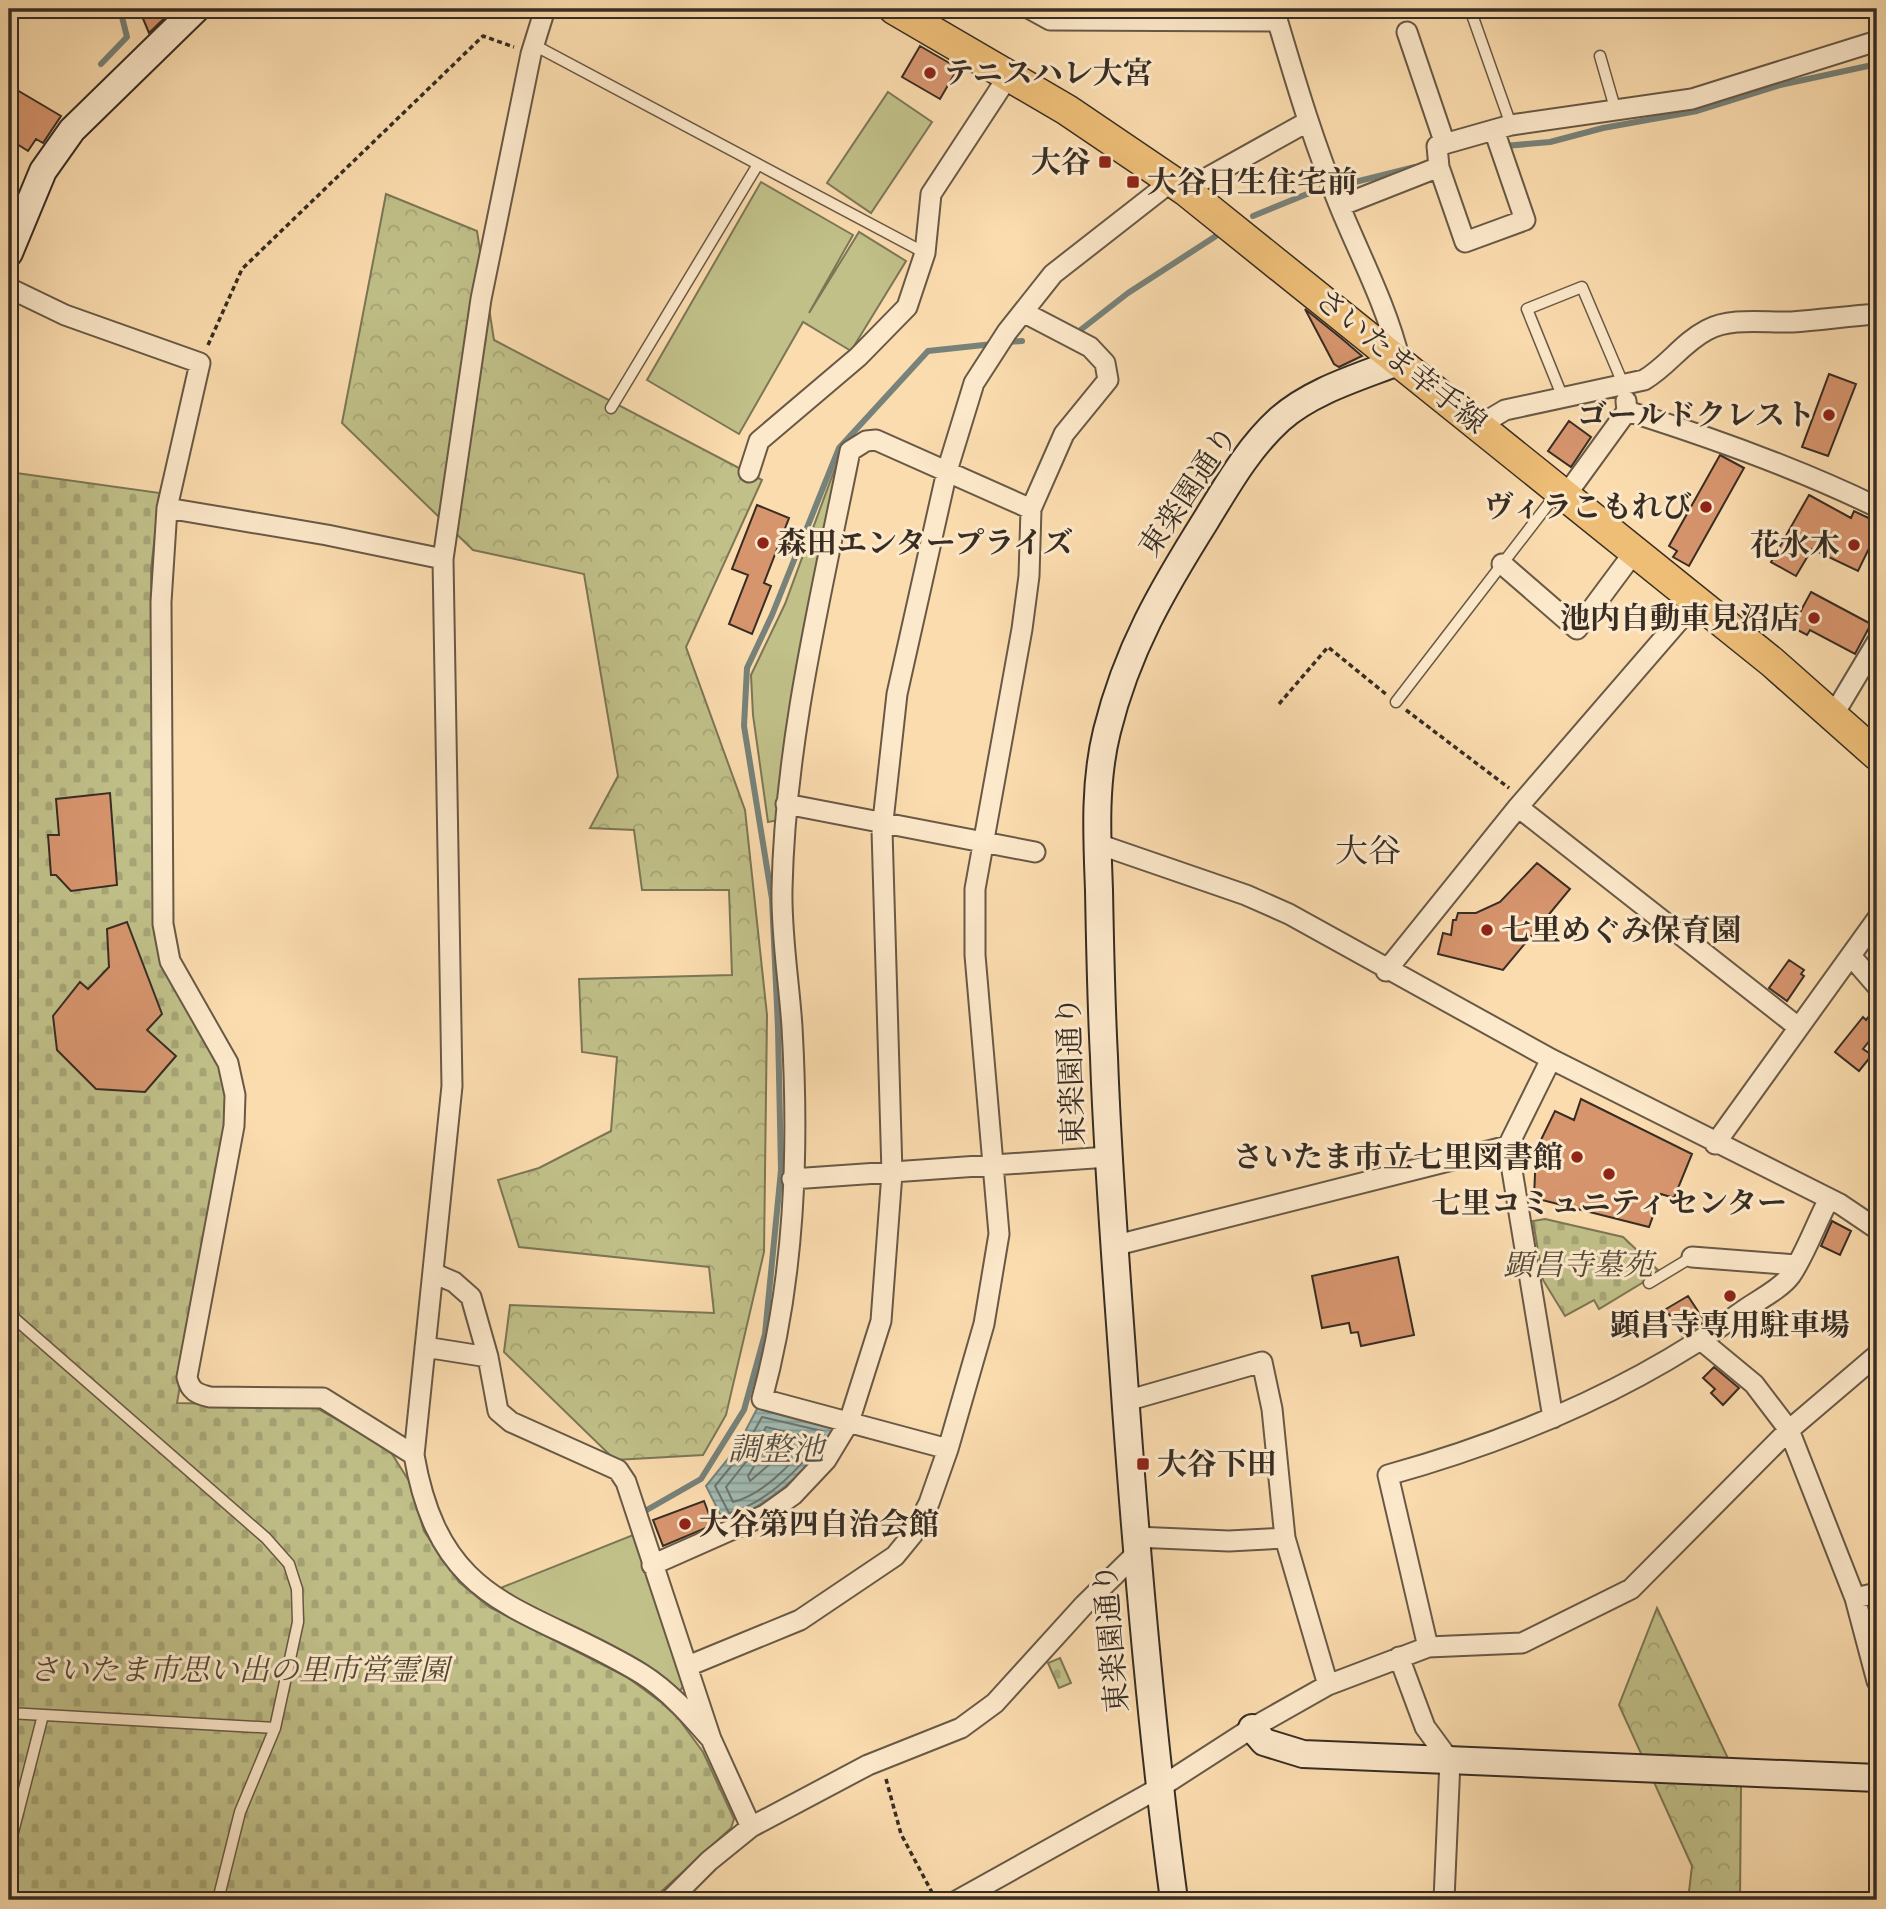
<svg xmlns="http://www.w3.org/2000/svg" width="1886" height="1909" font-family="'IM FELL Double Pica','Noto Serif JP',serif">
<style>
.forest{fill:url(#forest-crowns);stroke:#7c7656;stroke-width:2}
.cemetery{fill:url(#cemetery-stones);stroke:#7c7656;stroke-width:2}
.park{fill:#c1c089;stroke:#7c7656;stroke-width:2}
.water{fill:url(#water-rules);stroke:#77827a;stroke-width:2}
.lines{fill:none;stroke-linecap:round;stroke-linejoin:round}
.shore{stroke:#6c746c;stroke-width:2}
.stream{stroke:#77827a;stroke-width:6}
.building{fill:#d7956e;stroke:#372d24;stroke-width:2}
.lane-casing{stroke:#685946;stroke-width:13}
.street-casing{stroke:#685946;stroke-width:23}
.secondary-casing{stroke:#372d24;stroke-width:30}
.primary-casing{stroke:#372d24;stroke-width:33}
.path{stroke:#372d24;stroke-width:3.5;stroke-dasharray:5 3.5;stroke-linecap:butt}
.lane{stroke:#fce8ca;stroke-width:10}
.street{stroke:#fce8ca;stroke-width:19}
.secondary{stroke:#fce8ca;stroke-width:26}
.primary{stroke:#eebe77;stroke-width:30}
.poi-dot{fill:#8f2418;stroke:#fce8ca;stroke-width:2.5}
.labels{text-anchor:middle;stroke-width:6;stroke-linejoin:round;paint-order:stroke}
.poi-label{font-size:30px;font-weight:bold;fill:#372d24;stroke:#fce8ca;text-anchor:start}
.street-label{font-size:30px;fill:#372d24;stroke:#fce8ca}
.park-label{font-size:30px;font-style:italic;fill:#534a38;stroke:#fce8ca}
.water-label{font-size:32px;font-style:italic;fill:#525048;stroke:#fce8ca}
.quarter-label{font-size:33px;fill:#372d24;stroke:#fce8ca}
</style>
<defs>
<pattern id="forest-crowns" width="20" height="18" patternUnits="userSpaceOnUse" patternTransform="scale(1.75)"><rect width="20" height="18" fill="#c1c089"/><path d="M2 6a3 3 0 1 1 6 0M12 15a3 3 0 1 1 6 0" fill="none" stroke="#a6a576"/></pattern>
<pattern id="cemetery-stones" width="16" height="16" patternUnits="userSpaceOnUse" patternTransform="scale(1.75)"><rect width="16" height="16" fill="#c1c089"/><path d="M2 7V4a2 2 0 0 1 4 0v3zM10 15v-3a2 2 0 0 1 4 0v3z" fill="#a6a576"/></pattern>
<pattern id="water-rules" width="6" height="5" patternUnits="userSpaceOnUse" patternTransform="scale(1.75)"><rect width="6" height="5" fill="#a1bab3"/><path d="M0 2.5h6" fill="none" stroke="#849891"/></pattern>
</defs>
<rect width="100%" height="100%" fill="#fbdcae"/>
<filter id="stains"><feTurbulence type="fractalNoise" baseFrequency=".00286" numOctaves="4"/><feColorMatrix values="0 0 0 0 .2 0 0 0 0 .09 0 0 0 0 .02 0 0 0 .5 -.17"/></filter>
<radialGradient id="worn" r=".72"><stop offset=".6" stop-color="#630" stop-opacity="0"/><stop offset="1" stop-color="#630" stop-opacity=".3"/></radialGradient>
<path class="forest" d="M386,194l91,37 17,109 268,140 -76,167 59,163 22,205 -3,237 -38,163 -23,40 -88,5 -111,-108 6,-47 204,8 -5,-46 -190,-20 -21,-67 41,-12 72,-37 6,-74 -35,-5 -3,-73 153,-4 -3,-85h-87l-8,-60 -44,-2 28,-52 -34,-202 -111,-24 -131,-127z
M1657,1608l84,178 -1,114h-52l4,-34 -73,-161z"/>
<path class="cemetery" d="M9,472l151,21 -9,76 3,364 12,37 50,79 12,59 -51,295 136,3 68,39 11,9 17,27 15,50 35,51 30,25 138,70 35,26 16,15 25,34 31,67 -3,9 -79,72h-643z
M1545,1219l78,18 37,35 -61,37 -5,-9 -29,16 -22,-36 -10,-59z
M1060,1658l11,25 -12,5 -11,-25z"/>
<path class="park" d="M888,92l44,30 -61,91 -44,-30z
M761,182l92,53 -44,78 50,-81 47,29 -55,90 -48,-29 -64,112 -92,-54z
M841,452l-62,368 -11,2 -15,-107 -2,-40 34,-71z
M633,1535l51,150 -5,7 -43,-33 -138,-70z"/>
<path class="water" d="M758,1407l73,20 4,7c-37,45 -58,64 -110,90l-19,-38 30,-37z"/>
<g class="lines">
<path class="shore" d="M762,1417l60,14 2,5c-23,31 -56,67 -95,77l-14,-27 27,-33z
M766,1427l41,10 2,4c-18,24 -47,54 -76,61l-7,-15 23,-29z
M771,1439l17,4 2,4 -40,34 -2,-5z"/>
<path class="stream" d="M101,64l26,-27 -7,-28
M1505,146l45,-4 53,-14 94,-17 83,-26 97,-21
M1253,216l54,-22 108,-27
M1074,335l54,-42 88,-57
M1007,342l15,-1
M645,1511l56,-32 43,-69 21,-76 16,-164 -3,-142 -6,-129 -28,-173 3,-58 25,-53 67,-167 89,-97 65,-7"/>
</g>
<path class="building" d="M139,9h35l-25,24z
M920,46l38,22 -18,31 -38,-22z
M17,90l44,26 -18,27 -7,-4 -8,12 -19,-12v-35z
M1305,309l36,29 21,18 -23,11 -5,-3z
M1829,374l27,10 -28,72 -26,-9z
M1569,421l22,16 -20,30 -23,-16z
M1720,455l24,13 -55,98 -16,-9 4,-6 -8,-5z
M1809,495l42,23 3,-7 23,11v10l-19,39 -46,-22 -16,27 -25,-14z
M757,505l32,13 -25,65 7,3 -19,48 -23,-10 19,-49 -16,-6z
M1811,592l60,32 -16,30 -45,-24 -3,5 -15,-8z
M110,793l7,92 -46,6 -15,-16h-5l-3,-40h11l-3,-36z
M1537,863l33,26 -67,81 -65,-16 5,-21 8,2 2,-15h3l2,-7h18l24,-11z
M127,922l35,92 -15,16 29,26 -31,36 -49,-3 -39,-39 -4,-34 27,-34 8,7 21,-22 -2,-38z
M1789,960l15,10 -3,4 3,2 -17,25 -18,-13z
M1877,1006v25l-14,18 9,6 -13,16 -24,-19 28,-35 3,3z
M1581,1099l111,55 -18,44 -13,-4 -12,33 -115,-29 2,-48 19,-39 19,9z
M1832,1221l19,10 -11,24 -19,-9z
M1398,1257l16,78 -53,11 -3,-14 -7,1 -2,-10 -27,5 -10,-52z
M1688,1296l17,26 -23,14 -16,-27z
M1714,1367l25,21 -16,17 -12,-12 4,-4 -12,-11z
M704,1501l9,24 -50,21 -10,-26z"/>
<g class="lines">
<g class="lane-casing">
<path id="lane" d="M1470,9l41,116
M534,45l391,208
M1600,56l15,52
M1563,398l-36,-89 55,-22 42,99
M611,408l146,-242
M1396,702l154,-200 9,-4
M1649,1283l43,-26
M9,1295l5,23 252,220 23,26 8,25 1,33 -23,106 -35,84 -22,88
M9,1713l266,15
M9,1848l34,-133"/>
</g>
<g class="street-casing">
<path id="street" d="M545,9l-14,45 -50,245 -38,260 9,527 -38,369c27,156 114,149 228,219 27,17 48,41 69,65
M1030,9l20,11 227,1
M1274,9c20,67 39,133 66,198 21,51 47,100 60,154
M1407,32l38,112
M1439,167l26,75 60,-22 -31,-90
M1185,190l122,-68
M1340,206l99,-39 -2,-21 74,-21 181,-26 185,-58
M9,288l56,27 135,48 -33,145 -6,94 2,322 7,37 58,102 7,32 -1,31 -47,251c3,14 10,17 23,20l113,1 91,57
M1627,411c86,27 170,57 250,96
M1480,425l25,-15 139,-30c24,-14 38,-37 63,-50 24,-13 58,-7 85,-8 28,-2 57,-6 85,-8
M749,472l10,-31 99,-84 49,-50 18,-54 6,-59 78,-119
M1566,495l61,-84 -1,-10
M167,508l160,27 116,24
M1502,564l75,65 58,-78
M1834,714l43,-72
M786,804l249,48
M1518,807l280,220
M1098,844l148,51 43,19 262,145 289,145 37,25
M1851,956l26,30
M1386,971l132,-164 178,-206
M1551,1059l-43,87 45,272
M1715,1144l162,-225
M792,1179l316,-22
M1113,1246l395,-100
M1692,1257l104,8
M433,1273l21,9 17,15 17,60 10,54 13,11 107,48 8,12 85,257 40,88
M1702,1341l52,43 35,46 66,168 22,83
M425,1347l63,10
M1126,1401l136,-39 10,47 13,129 43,147
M948,1449l-186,-50c33,-120 37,-248 30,-372 -3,-46 -11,-92 -10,-138 3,-148 39,-293 68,-438l16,-10 10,-1 155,69
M1135,1537l94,4 56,-3
M652,1565l113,-50 28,-20 33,-35 23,-38 32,-101 11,-148 -10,-343 15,-136 50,-223 27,-88 33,-51 46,-58 119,-93
M1855,1598l22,-5
M1428,1647l-40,-172c126,-35 249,-87 356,-165 14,-10 37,-21 47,-35 15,-22 25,-52 38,-76
M1399,1657l26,70 25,34 -6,139
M688,1666l112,-46 95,-64 18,-22 16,-31 19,-54 36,-125 15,-90 -24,-279v-66l47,-260 7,-53 2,-67 33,-75 44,-54 -3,-17 -15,-16 -67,-35
M670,1900l39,-39 42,-34 117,-62 93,-37 34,-25 89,-98 53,-52
M958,1900l201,-112 93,-60 76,-43 100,-38 94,-4 109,-54 158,-159 88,-75"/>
</g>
<g class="secondary-casing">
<path id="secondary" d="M9,253l34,-82 29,-41 124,-121
M1252,1728l12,14 39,12 574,24
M1174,1900c-22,-163 -36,-327 -48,-492 -8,-117 -18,-234 -22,-351 -3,-56 -4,-112 -5,-167 -2,-53 -5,-107 8,-159 20,-81 55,-141 99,-211 22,-36 43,-73 74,-101 33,-29 80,-42 120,-58"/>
</g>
<g class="primary-casing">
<path id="primary" d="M894,9l173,101 118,80 587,472 105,93"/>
</g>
<path class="path" d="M208,345l34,-76 241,-233 31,11
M1279,704l49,-57 59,48
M1406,710l103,78
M886,1779l15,55 35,66"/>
<use href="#lane" class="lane"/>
<use href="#street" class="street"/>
<use href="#secondary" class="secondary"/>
<use href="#primary" class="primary"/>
</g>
<g class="poi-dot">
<circle cx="930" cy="73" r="7"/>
<rect x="1098" y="155" width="14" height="14" rx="3.5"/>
<rect x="1126" y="175" width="14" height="14" rx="3.5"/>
<circle cx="1829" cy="415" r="7"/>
<circle cx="1706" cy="507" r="7"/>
<circle cx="763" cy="543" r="7"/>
<circle cx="1854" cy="545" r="7"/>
<circle cx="1814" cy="618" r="7"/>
<circle cx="1487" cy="930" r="7"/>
<circle cx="1577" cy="1157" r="7"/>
<circle cx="1609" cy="1174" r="7"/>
<circle cx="1730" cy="1296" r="7"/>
<rect x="1136" y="1457" width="14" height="14" rx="3.5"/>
<circle cx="685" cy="1524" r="7"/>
</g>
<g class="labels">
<g class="poi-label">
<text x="944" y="83">テニスハレ大宮</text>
<text x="1091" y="172" text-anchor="end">大谷</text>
<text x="1147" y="192">大谷日生住宅前</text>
<text x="1815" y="425" text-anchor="end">ゴールドクレスト</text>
<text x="1692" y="517" text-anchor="end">ヴィラこもれび</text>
<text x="777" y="553">森田エンタープライズ</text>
<text x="1840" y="555" text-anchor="end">花水木</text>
<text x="1800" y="628" text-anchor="end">池内自動車見沼店</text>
<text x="1501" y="940">七里めぐみ保育園</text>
<text x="1563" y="1167" text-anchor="end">さいたま市立七里図書館</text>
<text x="1609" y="1213" text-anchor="middle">七里コミュニティセンター</text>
<text x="1730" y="1335" text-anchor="middle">顕昌寺専用駐車場</text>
<text x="1157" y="1474">大谷下田</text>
<text x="699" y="1534">大谷第四自治会館</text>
</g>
<g class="street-label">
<text transform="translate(1401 361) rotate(39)" y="10">さいたま幸手線</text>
<text transform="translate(1188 491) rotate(-56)" y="10">東楽園通り</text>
<text transform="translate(1071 1071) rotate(-92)" y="10">東楽園通り</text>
<text transform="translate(1111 1638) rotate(-95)" y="10">東楽園通り</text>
</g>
<g class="park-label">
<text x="1578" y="1275">顕昌寺墓苑</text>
<text x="239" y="1680">さいたま市思い出の里市営霊園</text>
</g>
<g class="water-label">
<text x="776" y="1460">調整池</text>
</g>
<g class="quarter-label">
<text x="1368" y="862">大谷</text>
</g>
</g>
<rect width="1886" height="1909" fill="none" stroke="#fbdcae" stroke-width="35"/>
<rect x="10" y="10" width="1865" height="1888" fill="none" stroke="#372d24" stroke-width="3.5"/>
<rect x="18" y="18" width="1851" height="1874" fill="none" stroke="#372d24" stroke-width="2"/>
<rect width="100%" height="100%" filter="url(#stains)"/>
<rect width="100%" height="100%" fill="url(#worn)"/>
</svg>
